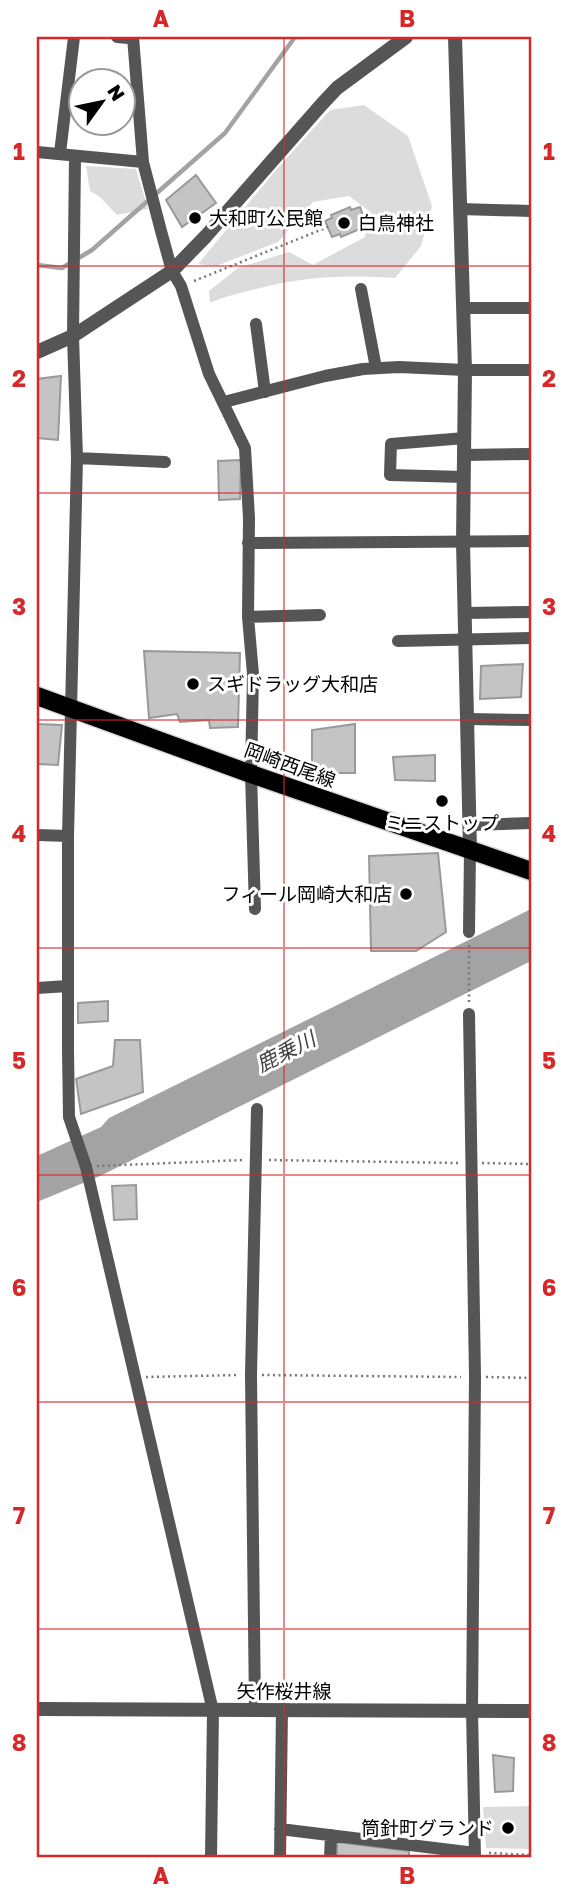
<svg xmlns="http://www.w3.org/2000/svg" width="568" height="1895" font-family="'Golos Text','Noto Sans JP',sans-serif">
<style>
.green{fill:#dcdcdc}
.water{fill:#a3a3a3}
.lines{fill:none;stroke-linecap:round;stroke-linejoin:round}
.stream{stroke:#a3a3a3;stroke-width:4.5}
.building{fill:#c4c4c4;stroke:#999;stroke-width:2}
.primary-casing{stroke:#dbdbdb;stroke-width:21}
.path{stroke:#777;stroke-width:2.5;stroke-dasharray:2 3.5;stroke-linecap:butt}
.minor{stroke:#555;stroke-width:12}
.tertiary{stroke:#555;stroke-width:14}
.primary{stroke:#000;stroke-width:18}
.grid{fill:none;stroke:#d62828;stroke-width:2;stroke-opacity:0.55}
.poi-dot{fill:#000;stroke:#fff;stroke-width:2.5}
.labels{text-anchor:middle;stroke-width:6;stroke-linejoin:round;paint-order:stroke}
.poi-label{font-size:19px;fill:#000;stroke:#fff;text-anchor:start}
.street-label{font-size:19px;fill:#000;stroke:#fff}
.water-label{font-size:21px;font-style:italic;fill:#444;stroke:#fff}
.neatline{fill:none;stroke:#d62828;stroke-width:2.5}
.grid-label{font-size:23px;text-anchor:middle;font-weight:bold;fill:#d62828}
</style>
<rect width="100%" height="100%" fill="#fff"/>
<path class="green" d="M364,105l44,31 24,70 -11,40 -26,32c-53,-3 -87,-2 -139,11 -16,4 -31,7 -46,14l-1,-12 29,-23 51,-16 24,13 52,-28 4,-26 -20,-15 -36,6 -35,40 -62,24 -18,-2 79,-95 53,-59z
M86,166l50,3 12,40 -31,6 -17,-18 -10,-6z
M531,1806v43l-45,-1 -3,-41z"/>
<path class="water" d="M531,909v52l-431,215 -63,26v-46l64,-29 8,-9z"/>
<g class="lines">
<path class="stream" d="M37,265l25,3 30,-18 133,-117 70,-96"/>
</g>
<path class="building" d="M196,175l20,28 -34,24 -16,-27z
M350,207l1,3 9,-3 6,17 -7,2 1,3 -19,8 -1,-3 -8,3 -7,-16 7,-3 -1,-3z
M61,376l-3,64 -21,-2v-59z
M241,460l-1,39 -21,1 -1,-39z
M144,651l96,2 -2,74 -28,1 -1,-8 -29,2 -3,-8 -28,4z
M523,664l-2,33 -41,2 1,-33z
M37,724l25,1 -4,40 -21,-1z
M355,724v49h-43v-43z
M435,755v26l-40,-1 -2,-23z
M438,853l8,79 -30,19h-45l-2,-95z
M108,1001v20l-30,2v-20z
M115,1040h25l3,52 -62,22 -5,-35 37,-13z
M136,1185l1,34 -23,1 -2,-34z
M493,1755l21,3 -1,33 -18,1z
M337,1842l72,9v7h-72z"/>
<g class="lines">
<g class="primary-casing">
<path id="primary" d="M37,696l214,78 280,97"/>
</g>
<path class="path" d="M194,281l134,-54
M469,1002v-60
M269,1160l189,3
M482,1163l49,1
M97,1166l147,-6
M262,1375l199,2
M146,1377l91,-2
M486,1377l45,1
M489,1853l42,2"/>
<path class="minor" d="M117,37l11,1
M133,37l10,125 18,69 11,40 9,15 28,88 36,74 4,70 -1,99 5,57 -2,100 4,135
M37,152l106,10
M60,153l14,-116
M75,156l-2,180 4,122 -9,378v215l1,66 17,50 127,544 -2,147
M460,209l71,2
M361,289l15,79
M463,308h68
M256,324l9,68
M224,402l101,-26 38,-7 36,-2 66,3h66
M464,455l67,-1
M77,458l88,4
M464,477l-74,-2 1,-31 74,-6
M248,543l283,-2
M466,613l65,-1
M248,617l72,-2
M398,641l133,-3
M467,719l64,1
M470,825l61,-2
M37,835l31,1
M469,932l1,-82
M37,988l31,-2
M469,1014l6,363 -3,333 3,148
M255,1708l-4,-333 6,-266
M280,1829l195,24
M280,1858l2,-149
M330,1858l1,-23"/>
<path class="tertiary" d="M455,37l10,333 -2,172 7,308
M37,352l36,-16 99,-65 34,-35 116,-132 15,-16 69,-51
M37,1709l494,2"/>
<use href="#primary" class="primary"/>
</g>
<path class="grid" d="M284,37v1821M37,266h494M37,493h494M37,720h494M37,948h494M37,1175h494M37,1402h494M37,1629h494"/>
<g class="poi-dot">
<circle cx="195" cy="218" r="7"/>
<circle cx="344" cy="223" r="7"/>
<circle cx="193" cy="684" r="7"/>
<circle cx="442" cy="801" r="7"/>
<circle cx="406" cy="894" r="7"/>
<circle cx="508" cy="1828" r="7"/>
</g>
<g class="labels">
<g class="poi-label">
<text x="209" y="225">大和町公民館</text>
<text x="358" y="230">白鳥神社</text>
<text x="207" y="691">スギドラッグ大和店</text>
<text x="442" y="830" text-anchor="middle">ミニストップ</text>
<text x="392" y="901" text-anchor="end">フィール岡崎大和店</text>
<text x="494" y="1835" text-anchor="end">筒針町グランド</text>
</g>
<g class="street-label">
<text transform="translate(290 765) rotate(20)" y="7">岡崎西尾線</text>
<text x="284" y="1698">矢作桜井線</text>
</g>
<g class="water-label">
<text transform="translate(286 1052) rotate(-27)" y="7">鹿乗川</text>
</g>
</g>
<rect width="568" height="1895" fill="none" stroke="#ffffff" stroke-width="77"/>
<g transform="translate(102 102) rotate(57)"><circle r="33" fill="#ffffff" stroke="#999999" stroke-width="2"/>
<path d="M0-5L12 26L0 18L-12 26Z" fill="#000000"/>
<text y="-10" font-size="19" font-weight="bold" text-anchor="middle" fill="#000000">N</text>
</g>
<rect x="38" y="38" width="492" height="1818" class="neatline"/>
<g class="grid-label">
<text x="161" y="27">A</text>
<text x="407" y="27">B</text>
<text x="19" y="160">1</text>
<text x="549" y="160">1</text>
<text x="19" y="387">2</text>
<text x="549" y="387">2</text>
<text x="19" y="615">3</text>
<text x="549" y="615">3</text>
<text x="19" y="842">4</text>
<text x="549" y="842">4</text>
<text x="19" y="1069">5</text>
<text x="549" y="1069">5</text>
<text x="19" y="1296">6</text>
<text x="549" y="1296">6</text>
<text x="19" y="1524">7</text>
<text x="549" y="1524">7</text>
<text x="19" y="1751">8</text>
<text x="549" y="1751">8</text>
<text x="161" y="1884">A</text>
<text x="407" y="1884">B</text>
</g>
</svg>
